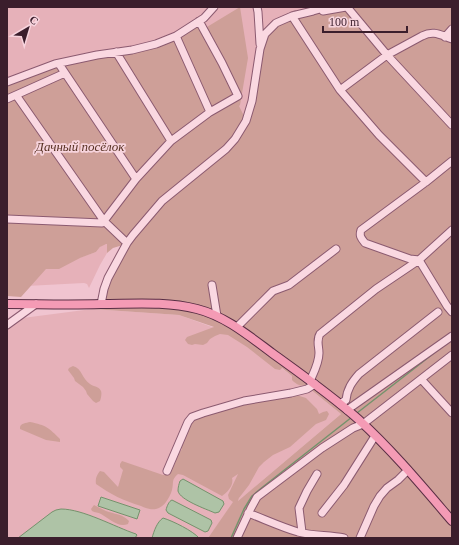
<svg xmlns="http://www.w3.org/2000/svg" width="459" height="545" font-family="'Times New Roman',serif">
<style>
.farmland{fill:#e6b1b9}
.green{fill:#ce9f98}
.water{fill:#aec3a6;stroke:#75926c}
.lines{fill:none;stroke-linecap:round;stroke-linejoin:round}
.stream{stroke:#75926c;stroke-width:1.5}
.minor-casing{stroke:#8b5a70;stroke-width:9}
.major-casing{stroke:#592e44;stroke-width:10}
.minor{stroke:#fad8e1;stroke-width:7}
.major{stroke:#f49bb5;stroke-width:8}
.labels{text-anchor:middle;stroke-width:3.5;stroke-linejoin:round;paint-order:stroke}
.park-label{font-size:13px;font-style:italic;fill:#583224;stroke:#f7d4dd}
</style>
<rect width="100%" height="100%" fill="#f0c4d0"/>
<path class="farmland" d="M7,7h339l-100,114 -70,-85 -169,46z
M104,242l3,2v9l-7,12 -11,23 -2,-4 -3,-1 -77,4v-30l72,1 17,-6z
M92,309l87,6 33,12 18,3 81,60 30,24 -104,88 7,-14 -36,50h-201v-213l8,-6z"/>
<path class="green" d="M240,7l8,51 -8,47 -1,1 7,14 19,-86 27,-18 54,-9h106v531h-244l25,-36 -4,-3 -1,-4 10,-21 -6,4c2,7 -4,14 -10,18l-39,-21 -5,-1c-7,6 -4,8 -6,16 -1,4 -4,9 -6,12 -2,3 -6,6 -10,7 -5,1 -11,-1 -15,-3 -17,-5 -31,-12 -45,-22 -1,-6 1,-9 4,-13l4,1 14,15 5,-17 -3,-3v-3l2,-3 41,14h6c6,-8 7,-18 13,-26l-3,-4 14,-27 43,-14 57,-10 13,4 11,11 2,5 4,-2 4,-1 2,3 -3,6 -10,4 -26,23 -17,8 -9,7 -5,5 -10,18 -10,13 -1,3 103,-87 -36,-29c-5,2 -10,-2 -13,-5v-4l-10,-8 -2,2 -5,-1 -28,-22 -19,-12 -8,-1 -5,2 -5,3 -3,4 -4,2 -8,-1 -3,1 -4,-1 -3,-4 2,-3 27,-10 -35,-12 -87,-6 9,-5 22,-59 -10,3 -6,5v-9h-1l-6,3 -4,5 -16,6 -21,11h-13l-25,28 -14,-1v-214l48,-18 101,-20 42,-22 4,8z
M73,366c9,2 9,13 17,18 4,3 9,2 11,7 1,3 0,7 -1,10l-4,2 -3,-2 -6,-7 -1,-3 -3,-4 -8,-6 -1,-3 -6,-8 1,-2z
M30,422c16,3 19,6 30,17v3l-14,-2 -26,-11v-2c1,-4 6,-4 10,-5z
M94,505c4,2 8,4 12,6 8,3 17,3 23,10l-1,3c-10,4 -18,-5 -27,-10 -3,-2 -6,-1 -9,-3l-1,-2z"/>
<path class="water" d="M183,479l40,22 1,3 -5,8 -4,1c-9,-4 -35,-13 -37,-22 0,-4 1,-7 2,-10z
M101,497l39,13 -3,9 -39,-13z
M172,500l39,20 1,3 -4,8 -3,1 -37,-19 -2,-3c1,-4 3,-9 6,-10z
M61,509c22,0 54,18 75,25l1,1 -2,3h-117l34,-26 4,-2z
M163,518c10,3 30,13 36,20h-47c2,-7 5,-16 11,-20z"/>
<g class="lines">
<path class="stream" d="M357,413l90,-70
M231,538l13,-29 8,-13 12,-10 88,-69"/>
<g class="minor-casing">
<path id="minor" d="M257,7l1,5 2,32
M347,7l40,48 65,70
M323,11l23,-4
M295,15l-3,1 48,74 39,45 47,47
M176,36l34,76
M445,37l7,-8
M116,52l55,89
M7,82l48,-18 42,-9 35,-5 24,-6 20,-8 28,-18 10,-11
M340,90l47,-35 35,-19c12,-6 18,-1 30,3
M16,95l88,126 23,22
M7,99l58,-26
M136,179l35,-38 39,-29 28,-16 -16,-33 -23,-42
M7,219l95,4 2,-2 32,-42 -77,-115
M419,260l-9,-1 -45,-16c-4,-5 -6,-7 -4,-13l65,-48 26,-21
M419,260l28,46 5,6
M212,285l5,31
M101,304l3,-15 4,-11 19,-35 6,-8 29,-34 64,-52 9,-10 11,-18 6,-20 8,-52 5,-15 11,-11 16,-7 21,-5 14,-4
M7,325l29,-21
M237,327l36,-36 16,-6 47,-36
M421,379l31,34
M310,381c4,-9 9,-18 9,-28 0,-7 -3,-13 1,-19l56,-45 43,-29 33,-30
M340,404l6,-4c1,-11 6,-18 13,-26l79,-62
M347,410l105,-74
M167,471l21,-49 4,-5 11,-4 41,-12 47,-8 16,-4 8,-5
M248,513c16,6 33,14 50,19 15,4 31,3 46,6
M322,513l22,-28 31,-49
M302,532l-3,-24 8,-17 10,-17
M237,538l14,-30 6,-11 65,-49 31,-20 10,-4 89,-69
M360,538l14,-32 6,-10 7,-8 11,-8 10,-10"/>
</g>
<g class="major-casing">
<path id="major" d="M7,304c31,0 62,1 94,0 32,0 64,-3 96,5 28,7 52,27 75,44 29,21 59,42 86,66 34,31 64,67 94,102"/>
</g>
<use href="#minor" class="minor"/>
<use href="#major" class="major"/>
</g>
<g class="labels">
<g class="park-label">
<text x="80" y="151">Дачный посёлок</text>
</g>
</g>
<rect width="459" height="545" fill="none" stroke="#3b1e2c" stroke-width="16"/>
<g transform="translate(28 28) rotate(38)" stroke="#f7d4dd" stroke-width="3" paint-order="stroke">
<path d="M0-3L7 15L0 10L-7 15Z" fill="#3b1e2c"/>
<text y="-6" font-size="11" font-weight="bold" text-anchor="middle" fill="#3b1e2c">С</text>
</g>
<path d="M323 26v6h84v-6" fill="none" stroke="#3b1e2c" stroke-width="2"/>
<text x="329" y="26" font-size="12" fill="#3b1e2c" stroke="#f7d4dd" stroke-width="3" paint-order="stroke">100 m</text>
</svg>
